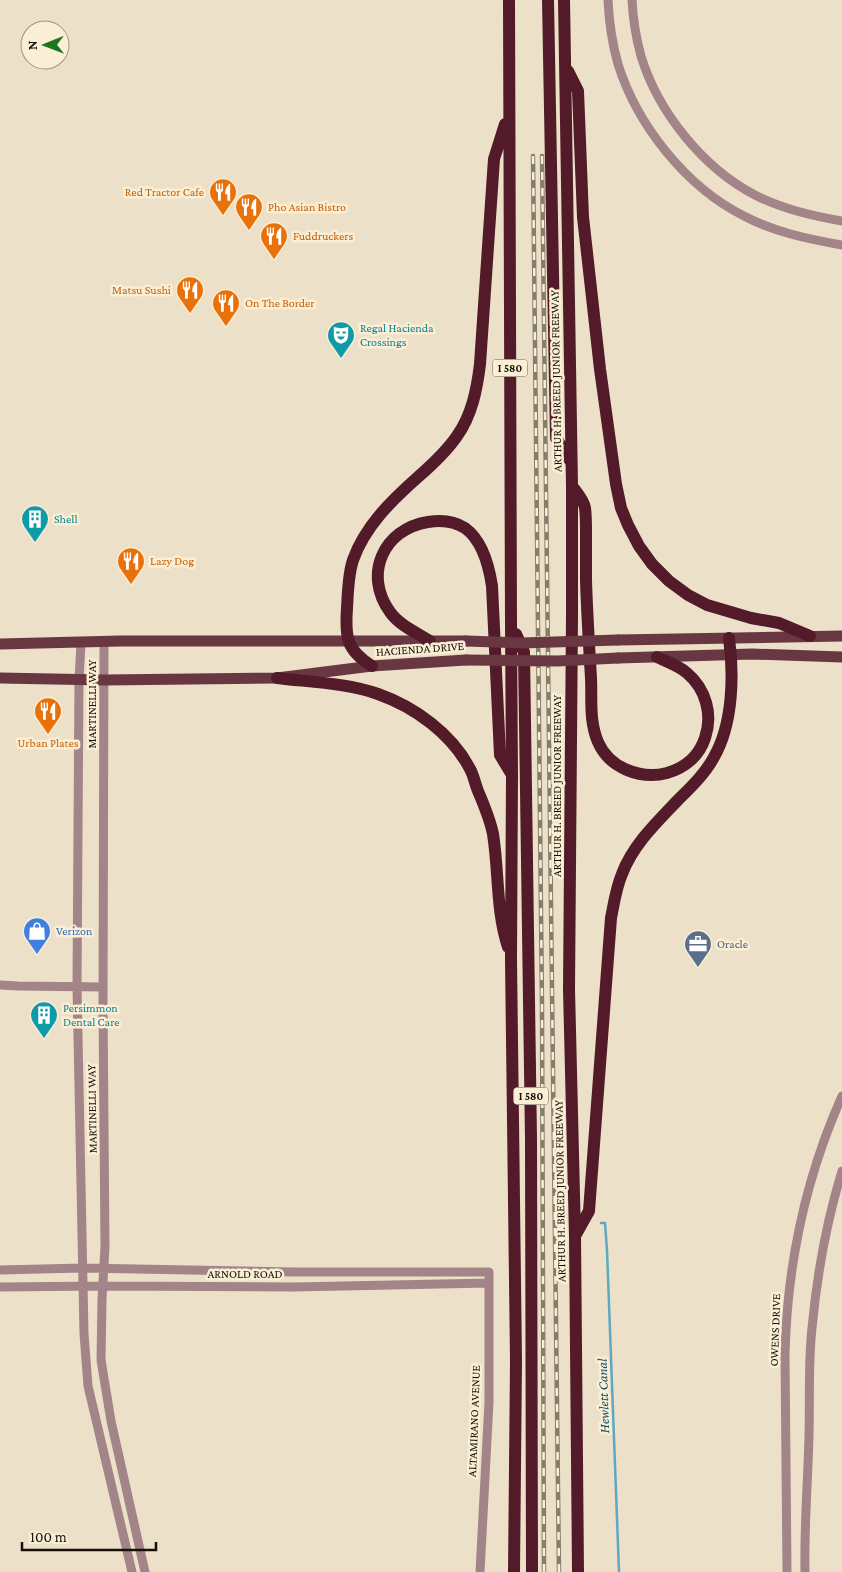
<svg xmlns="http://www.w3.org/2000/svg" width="842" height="1572" font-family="'Crimson Pro',serif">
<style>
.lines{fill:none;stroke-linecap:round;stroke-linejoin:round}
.stream{stroke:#5ea8c4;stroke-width:2.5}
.minor{stroke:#a28489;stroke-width:9}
.major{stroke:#693742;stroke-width:11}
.highway{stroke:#531b2a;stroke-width:12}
.rail-casing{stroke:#867e6d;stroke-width:4.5}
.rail{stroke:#faeed5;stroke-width:2.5;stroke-dasharray:8;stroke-linecap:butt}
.major-bridge{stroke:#693742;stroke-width:11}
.labels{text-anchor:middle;stroke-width:5;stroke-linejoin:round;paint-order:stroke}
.shield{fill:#faeed5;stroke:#5a5346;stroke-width:1}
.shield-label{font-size:11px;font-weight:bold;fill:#151108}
.food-label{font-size:12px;fill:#c56008;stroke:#faeed5;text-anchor:start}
.culture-label{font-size:12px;fill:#0d838f;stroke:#faeed5;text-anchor:start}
.street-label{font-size:12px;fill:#151108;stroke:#faeed5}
.shop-label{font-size:12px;fill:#366cbe;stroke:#faeed5;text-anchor:start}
.service-label{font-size:12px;fill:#4e5e75;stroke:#faeed5;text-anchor:start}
.water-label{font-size:14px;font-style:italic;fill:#145166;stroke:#faeed5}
</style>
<rect width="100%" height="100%" fill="#ece1c8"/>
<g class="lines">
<path class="stream" d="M601,1223h4l2,27 12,322"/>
<path class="minor" d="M608,0c1,21 4,43 10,64 19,61 68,123 126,152 30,16 64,23 98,29
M632,0c1,19 4,38 9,56 17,56 62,112 114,139 27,14 57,21 87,26
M104,642l-1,365 2,240 -3,52 -1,61 10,61 34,151
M81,643l-2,37 -2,306 7,348 4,52 44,186
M0,985l18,1 85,1
M0,1270l83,-2 211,4h195v130l-9,170
M0,1287l103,-1 191,1 195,-4
M787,1572l-2,-217c2,-90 20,-176 57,-259
M805,1572c-1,-46 3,-91 4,-137 1,-36 -1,-71 3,-107 5,-53 14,-105 30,-157"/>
<path class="major" d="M618,640l224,-4
M0,644l120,-3h346
M618,658l134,-4 90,3
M0,678l105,2 172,-2 95,-12 94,-6"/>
<path class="highway" d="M509,0l2,623 1,152 -1,184 5,402 -2,211
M548,0l8,438 15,24
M564,0l8,486v130l-3,373 6,247 3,336
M568,71l10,20 5,126 17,152 16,115 5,24 7,17 11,21 13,18 17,17 19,14 19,10 44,13 28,5 31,13
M572,486c4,6 12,14 13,22 1,7 1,15 1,23 0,16 0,32 0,49 1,33 3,65 5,98 1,22 -2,43 7,64 11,26 43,38 69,31 18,-5 32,-17 38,-35 8,-23 1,-49 -18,-65 -8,-7 -20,-11 -30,-16
M516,634l8,18 7,487 1,433
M430,641c-13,-8 -31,-16 -40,-29 -27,-37 -7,-83 38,-90 12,-2 26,-1 37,6 18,13 24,38 27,58l8,169 12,20
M372,666c-26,-16 -27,-29 -25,-58 1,-16 1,-33 6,-48 12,-34 39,-60 65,-83 15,-13 28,-25 39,-41 15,-21 20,-47 23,-72l14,-205 11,-35
M277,678c32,4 70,5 101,16 37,13 74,40 92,75 4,7 5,15 8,22 6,14 12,28 15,43 6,38 3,77 15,113
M575,1236l14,-25 22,-293c3,-15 5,-30 11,-44 11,-29 34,-51 55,-73 13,-13 28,-27 37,-44 19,-33 20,-82 15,-119"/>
<g class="rail-casing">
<path id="rail" d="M533,156l9,850 2,566
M542,156l17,1416"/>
</g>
<use href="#rail" class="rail"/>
<path class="major-bridge" d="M466,641l55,2 97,-3
M466,660l91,1 61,-3"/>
</g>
<defs>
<g id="restaurant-pin" transform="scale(1.4375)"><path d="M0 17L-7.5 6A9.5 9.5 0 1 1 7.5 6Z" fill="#e8710a" stroke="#faeed5"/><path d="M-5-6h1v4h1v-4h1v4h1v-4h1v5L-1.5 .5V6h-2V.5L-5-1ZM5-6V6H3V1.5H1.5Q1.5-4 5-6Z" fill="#fff"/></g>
<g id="theatre-pin" transform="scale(1.4375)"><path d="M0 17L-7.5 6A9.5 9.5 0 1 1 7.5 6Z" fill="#0f9aa8" stroke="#faeed5"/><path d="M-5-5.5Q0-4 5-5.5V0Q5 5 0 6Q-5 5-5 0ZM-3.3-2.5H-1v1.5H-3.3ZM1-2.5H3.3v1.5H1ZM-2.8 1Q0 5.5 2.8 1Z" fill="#fff"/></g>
<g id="building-pin" transform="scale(1.4375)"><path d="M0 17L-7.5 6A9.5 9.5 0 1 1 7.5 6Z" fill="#0f9aa8" stroke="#faeed5"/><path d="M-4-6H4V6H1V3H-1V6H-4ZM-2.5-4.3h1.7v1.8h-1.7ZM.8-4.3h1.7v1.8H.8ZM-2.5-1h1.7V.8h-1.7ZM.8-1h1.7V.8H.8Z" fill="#fff"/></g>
<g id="shop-pin" transform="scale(1.4375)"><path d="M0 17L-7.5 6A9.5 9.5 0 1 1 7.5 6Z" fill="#3f7fe0" stroke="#faeed5"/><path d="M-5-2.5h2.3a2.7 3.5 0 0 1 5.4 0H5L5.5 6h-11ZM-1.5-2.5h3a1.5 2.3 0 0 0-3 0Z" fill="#fff"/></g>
<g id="office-pin" transform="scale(1.4375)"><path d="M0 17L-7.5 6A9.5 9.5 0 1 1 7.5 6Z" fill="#5c6f8a" stroke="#faeed5"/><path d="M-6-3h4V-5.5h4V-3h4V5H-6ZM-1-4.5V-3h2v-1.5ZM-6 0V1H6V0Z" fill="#fff"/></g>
</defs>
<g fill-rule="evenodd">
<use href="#restaurant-pin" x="223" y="192"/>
<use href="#restaurant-pin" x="249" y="207"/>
<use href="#restaurant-pin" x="274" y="236"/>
<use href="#restaurant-pin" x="190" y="290"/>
<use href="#restaurant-pin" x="226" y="303"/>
<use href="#theatre-pin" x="341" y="335"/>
<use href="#building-pin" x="35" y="519"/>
<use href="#restaurant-pin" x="131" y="561"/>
<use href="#restaurant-pin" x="48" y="711"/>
<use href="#shop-pin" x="37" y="931"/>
<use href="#office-pin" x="698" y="944"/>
<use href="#building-pin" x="44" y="1015"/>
</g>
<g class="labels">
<g class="shield">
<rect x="492.5" y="359.5" width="35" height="17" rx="4"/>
<rect x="513.5" y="1087.5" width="35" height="17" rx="4"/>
</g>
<g class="shield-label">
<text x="510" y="372">I 580</text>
<text x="531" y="1100">I 580</text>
</g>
<g class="food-label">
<text x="204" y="196" text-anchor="end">Red Tractor Cafe</text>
<text x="268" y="211">Pho Asian Bistro</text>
<text x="293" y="240">Fuddruckers</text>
<text x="171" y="294" text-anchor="end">Matsu Sushi</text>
<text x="245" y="307">On The Border</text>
<text x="150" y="565">Lazy Dog</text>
<text x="48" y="747" text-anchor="middle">Urban Plates</text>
</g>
<g class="culture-label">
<text x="360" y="332">Regal Hacienda<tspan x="360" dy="14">Crossings</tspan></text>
<text x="54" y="523">Shell</text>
<text x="63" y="1012">Persimmon<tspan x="63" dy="14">Dental Care</tspan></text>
</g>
<g class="street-label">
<text transform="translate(556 381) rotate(-91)" y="4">ARTHUR H. BREED JUNIOR FREEWAY</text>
<text transform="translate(420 649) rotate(-4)" y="4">HACIENDA DRIVE</text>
<text transform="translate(92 704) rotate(-90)" y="4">MARTINELLI WAY</text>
<text transform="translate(557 786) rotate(-90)" y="4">ARTHUR H. BREED JUNIOR FREEWAY</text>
<text transform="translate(92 1109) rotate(-91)" y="4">MARTINELLI WAY</text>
<text transform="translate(560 1191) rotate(-91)" y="4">ARTHUR H. BREED JUNIOR FREEWAY</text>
<text x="245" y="1278">ARNOLD ROAD</text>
<text transform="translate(775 1330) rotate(-88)" y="4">OWENS DRIVE</text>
<text transform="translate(474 1421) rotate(-88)" y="4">ALTAMIRANO AVENUE</text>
</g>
<g class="shop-label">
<text x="56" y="935">Verizon</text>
</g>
<g class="service-label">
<text x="717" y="948">Oracle</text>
</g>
<g class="water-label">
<text transform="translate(603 1396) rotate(-92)" y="5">Hewlett Canal</text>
</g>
</g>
<g transform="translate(45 45) rotate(269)"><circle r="24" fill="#faeed5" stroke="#9e9683"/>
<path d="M0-4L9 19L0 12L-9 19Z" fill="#1e7521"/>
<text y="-8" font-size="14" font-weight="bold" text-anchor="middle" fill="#151108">N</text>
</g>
<path d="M22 1542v8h134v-8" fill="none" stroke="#151108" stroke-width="2.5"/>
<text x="30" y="1542" font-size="15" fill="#151108" stroke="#faeed5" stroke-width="4" paint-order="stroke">100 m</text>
</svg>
